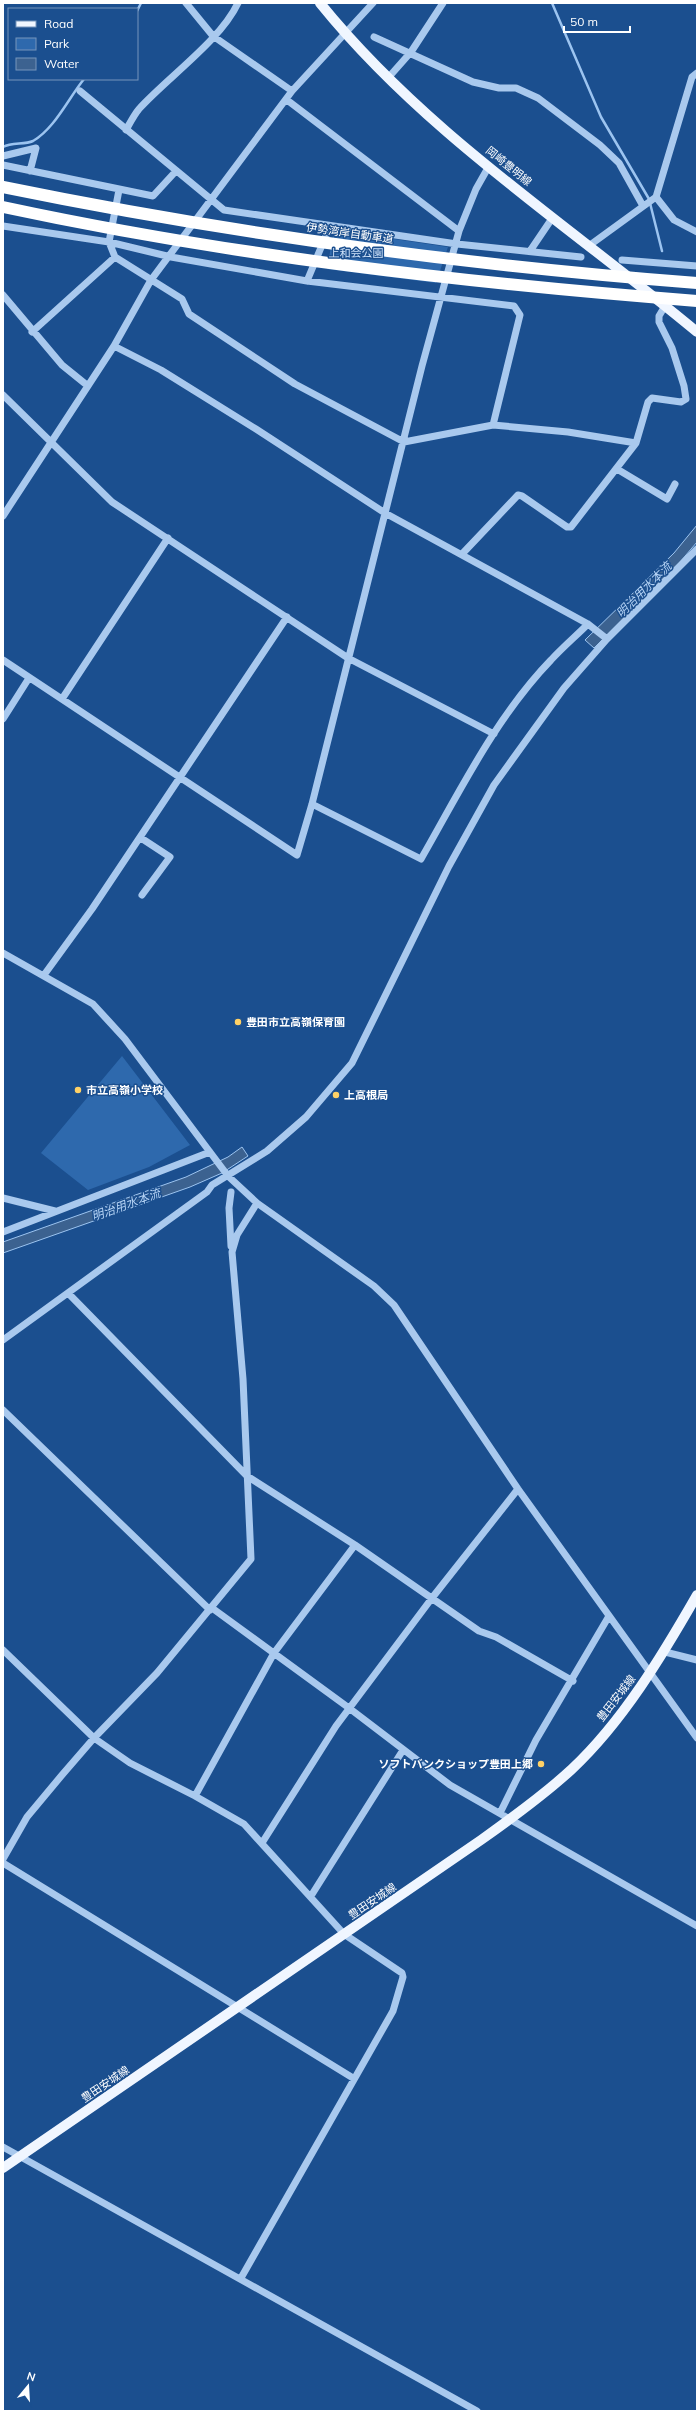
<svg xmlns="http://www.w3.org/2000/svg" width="700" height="2414" font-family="Mulish,'Noto Sans JP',sans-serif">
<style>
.green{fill:#2e69ad}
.water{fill:#3c6290;stroke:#9cc4f0}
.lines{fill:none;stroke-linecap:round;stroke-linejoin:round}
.stream{stroke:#9cc4f0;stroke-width:2.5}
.minor{stroke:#a9c9ee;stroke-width:7}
.major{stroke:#f0f6ff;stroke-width:10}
.highway{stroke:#fff;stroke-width:12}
.poi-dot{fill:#ffd166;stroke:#1b4f8f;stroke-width:1.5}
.labels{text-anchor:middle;stroke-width:3;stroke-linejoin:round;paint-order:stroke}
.street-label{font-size:11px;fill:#fff;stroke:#1b4f8f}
.park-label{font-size:11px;fill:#cfe3fa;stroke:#1b4f8f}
.poi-label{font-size:11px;font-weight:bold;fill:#fff;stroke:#1b4f8f;text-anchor:start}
.water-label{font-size:12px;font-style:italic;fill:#b5d3f5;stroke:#1b4f8f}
</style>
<rect width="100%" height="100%" fill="#1b4f8f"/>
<path class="green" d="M334,230l114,17 -12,36 -109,-14z
M122,1056l68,89 -41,22 -61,23 -47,-37z"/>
<path class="water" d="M697,525v17l-17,20 -86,86 -9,-8 89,-87z
M242,1147l6,9 -26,17 -32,14 -187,66v-11l183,-65 42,-20z"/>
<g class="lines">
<path class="stream" d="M552,3l49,114 48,82 13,52
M137,11l4,-8
M3,147c9,-5 21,-2 30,-6 22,-13 35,-42 51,-62"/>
<path class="minor" d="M186,3l27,33 79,55
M374,37l99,45 26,6h17l22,10 62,47 19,18 24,43
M388,78l23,-26 32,-49
M80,91l144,119 233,34 124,13
M287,100l172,131
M126,130c4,-7 8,-15 13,-21 29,-32 81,-68 99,-106
M3,156l33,-8 -6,23
M3,165l150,31 23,-25
M119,190l-10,52 6,15 67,42 7,15 106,70 109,58 89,-17 75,7 68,11
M656,197l18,23 23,12
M3,226l106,16 62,15 136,24 207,25 6,9 -27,110
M590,245l66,-48 36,-120 5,-4
M530,251l23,-34
M622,260l75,6
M307,281l23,-55
M3,295l59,70 26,21
M32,332l83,-75
M114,346l47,24 95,59 129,84 203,111 19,15
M3,395l109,107 236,156 146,76
M617,469l50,30 8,-15
M3,516l111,-170 37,-66 141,-189 81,-88
M463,553l55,-58 4,1 45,31h4l65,-84 12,-41 4,-4 29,4 5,-3 -2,-13 -12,-38 -13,-26v-6l6,-10
M3,660l294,195 15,-51 110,-438 37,-135 17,-42 13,-23
M62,699l106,-161
M3,719l26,-41
M312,804l109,55c39,-68 75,-142 130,-199 12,-13 25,-24 37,-36
M141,838l29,19 -28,38
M3,953l90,51 32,35 103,137 29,27 117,83 20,19 124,184 179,249
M44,975l48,-66 195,-292
M231,1192l-2,16 2,38
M3,1198l52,13
M3,1232l207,-80
M68,1293l179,183 108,69 124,86 17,6 77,44
M3,1340l204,-148 5,-7 55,-34 39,-34 46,-54 97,-197 45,-81 70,-97 43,-49 90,-90
M3,1410l207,200
M212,1608l137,100 101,77 247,141
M3,1650l91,88 36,25 65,33 49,28 100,110 58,39 1,4 -10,34 -152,267
M665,1652l32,8
M195,1796l79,-143 81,-108
M500,1813l36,-73 73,-124
M262,1843l74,-117 96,-128 86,-109
M3,1859l24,-42 35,-42 32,-37 63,-65 94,-114 -8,-180 -11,-127 5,-17 20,-32
M3,1863l350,215
M311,1896l92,-146
M3,2147l474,264"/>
<path class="major" d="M320,3c105,130 250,223 377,329
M3,2168l478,-328c31,-22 63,-45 91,-71 51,-48 90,-113 125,-174"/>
<path class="highway" d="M3,187c229,47 461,78 694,96
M3,207c228,49 462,76 694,94"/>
</g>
<g class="poi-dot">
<circle cx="238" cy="1022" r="4"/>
<circle cx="78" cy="1090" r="4"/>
<circle cx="336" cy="1095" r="4"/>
<circle cx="541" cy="1764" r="4"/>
</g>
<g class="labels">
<g class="street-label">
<text transform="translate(509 166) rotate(39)" y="4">岡崎豊明線</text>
<text transform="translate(350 233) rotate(8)" y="4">伊勢湾岸自動車道</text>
<text transform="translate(616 1698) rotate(-52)" y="4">豊田安城線</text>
<text transform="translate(372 1901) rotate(-34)" y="4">豊田安城線</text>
<text transform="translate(105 2084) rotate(-34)" y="4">豊田安城線</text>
</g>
<g class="park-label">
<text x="356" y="257">上和会公園</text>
</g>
<g class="poi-label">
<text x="246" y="1026">豊田市立高嶺保育園</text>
<text x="86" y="1094">市立高嶺小学校</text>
<text x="344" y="1099">上高根局</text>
<text x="533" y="1768" text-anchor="end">ソフトバンクショップ豊田上郷</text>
</g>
<g class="water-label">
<text transform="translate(644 590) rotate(-45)" y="4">明治用水本流</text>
<text transform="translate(126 1205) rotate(-20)" y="4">明治用水本流</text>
</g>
</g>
<rect width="700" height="2414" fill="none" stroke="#ffffff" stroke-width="8"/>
<rect x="8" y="8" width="130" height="72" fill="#1b4f8f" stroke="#7695bc"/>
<rect x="16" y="21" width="20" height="6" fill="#f0f6ff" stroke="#7695bc"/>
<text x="44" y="28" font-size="12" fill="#ffffff">Road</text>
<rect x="16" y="38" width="20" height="12" fill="#2e69ad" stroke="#7695bc"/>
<text x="44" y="48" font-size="12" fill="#ffffff">Park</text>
<rect x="16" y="58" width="20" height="12" fill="#3c6290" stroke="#7695bc"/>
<text x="44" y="68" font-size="12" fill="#ffffff">Water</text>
<g transform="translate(28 2386) rotate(18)" stroke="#1b4f8f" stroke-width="3" paint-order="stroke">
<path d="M0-3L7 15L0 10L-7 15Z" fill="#ffffff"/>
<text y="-6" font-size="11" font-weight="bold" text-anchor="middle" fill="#ffffff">N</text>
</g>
<path d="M564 26v6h66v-6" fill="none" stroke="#ffffff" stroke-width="2"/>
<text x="570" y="26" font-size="12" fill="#ffffff" stroke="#1b4f8f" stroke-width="3" paint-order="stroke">50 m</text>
</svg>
